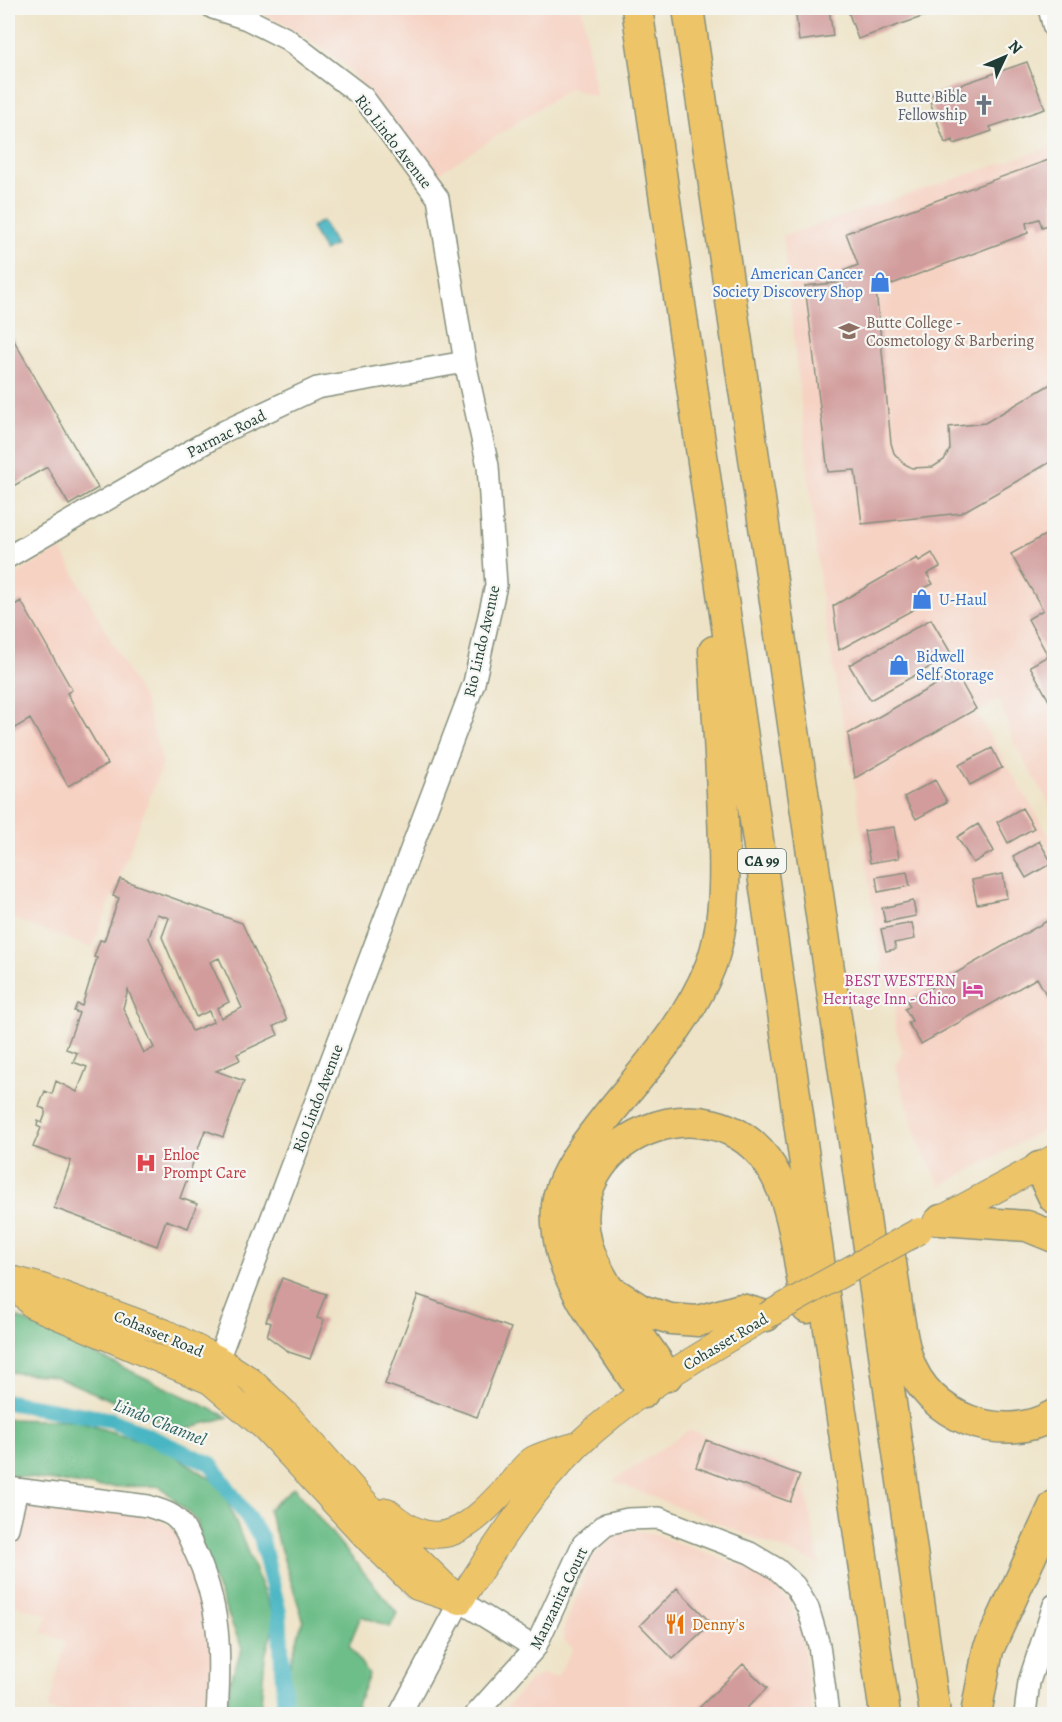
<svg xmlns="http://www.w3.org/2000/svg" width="1062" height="1722" font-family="Alegreya,serif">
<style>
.built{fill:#f6d2c3}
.forest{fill:#6ebe89;stroke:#467e5e;stroke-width:1.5}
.water{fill:#48b6c3;stroke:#347a7c;stroke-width:1.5}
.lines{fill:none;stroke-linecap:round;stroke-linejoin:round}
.canal{stroke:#48b6c3;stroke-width:16}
.building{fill:#d19c9b;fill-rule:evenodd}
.minor-casing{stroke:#86907e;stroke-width:24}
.major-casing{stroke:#86907e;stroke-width:28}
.highway-casing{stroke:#86907e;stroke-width:33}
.minor{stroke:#fff;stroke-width:21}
.major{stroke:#eec469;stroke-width:26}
.highway{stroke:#eec469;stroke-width:30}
.major-bridge-casing{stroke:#86907e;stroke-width:28;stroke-linecap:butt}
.major-bridge{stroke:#eec469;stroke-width:26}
.labels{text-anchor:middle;stroke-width:4.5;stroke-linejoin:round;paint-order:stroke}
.shield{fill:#f6f6f2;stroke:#60746d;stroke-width:1.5}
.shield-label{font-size:15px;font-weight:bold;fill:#1f3d34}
.worship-label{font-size:16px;fill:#5b616d;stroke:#f6f6f2;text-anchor:end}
.street-label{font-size:16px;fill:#1f3d34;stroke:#f6f6f2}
.shop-label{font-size:16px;fill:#366cbe;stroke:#f6f6f2;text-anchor:start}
.education-label{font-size:16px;fill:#785e54;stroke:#f6f6f2;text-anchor:start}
.hotel-label{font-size:16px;fill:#b23c85;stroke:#f6f6f2;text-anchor:end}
.health-label{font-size:16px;fill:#be3a42;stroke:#f6f6f2;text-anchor:start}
.food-label{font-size:16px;fill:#c56008;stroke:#f6f6f2;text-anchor:start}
.water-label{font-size:18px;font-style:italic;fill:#2b615f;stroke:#f6f6f2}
</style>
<rect width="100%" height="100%" fill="#f6f6f2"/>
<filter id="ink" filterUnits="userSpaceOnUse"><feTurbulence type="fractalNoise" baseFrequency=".0167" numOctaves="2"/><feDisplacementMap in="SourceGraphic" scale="12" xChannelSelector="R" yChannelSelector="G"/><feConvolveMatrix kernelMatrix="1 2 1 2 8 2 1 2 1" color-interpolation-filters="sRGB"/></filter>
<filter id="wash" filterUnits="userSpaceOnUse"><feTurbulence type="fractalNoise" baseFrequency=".008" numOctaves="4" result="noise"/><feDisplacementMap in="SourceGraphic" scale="24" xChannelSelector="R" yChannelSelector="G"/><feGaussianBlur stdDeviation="1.35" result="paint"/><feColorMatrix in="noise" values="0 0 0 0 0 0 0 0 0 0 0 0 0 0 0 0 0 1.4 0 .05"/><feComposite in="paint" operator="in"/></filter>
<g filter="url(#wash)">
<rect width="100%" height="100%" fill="#eee3c7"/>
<path class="built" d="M274,8h308l14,89 -26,-9 -135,88 -22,-31 -69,-81 -37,-27 -44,-23z
M1054,146v666l-41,-71 -14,-43 -22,16 77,130v280l-113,62 -22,-41 -24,-80 8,-13 -8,-26v-29l-12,-20 -29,-196 -31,-170 -40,-375z
M61,549l84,154 18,60 -71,185 -84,-31v-338z
M689,1430l114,43 16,91 -206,-83z
M24,1496l130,22 30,17 30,112 -5,67h-142l-19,-5 18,-68 -24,-8 6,-18 -40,-12v-53z
M636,1531l11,1 104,37 23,15 16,19 11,26 12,85h-313l31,-34 11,-6 15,3 16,-29 -9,-7 -1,-10 28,-72 18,-19 12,-7z"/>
<path class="forest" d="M8,1313l220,104 -48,13 -125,-54 -47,-4z
M8,1419l68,2 86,26 59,38 54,136 -10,35 -5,58h-33l2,-29 13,-37 -38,-91 -7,-36 -37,-35 -61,1 -91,-12z
M294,1487l103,126 -7,14 -29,-11 -12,29 20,30 -16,39h-63l-2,-43 15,-52 -35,-109z"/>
<path class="water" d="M322,221l13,24 -11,6 -13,-24z"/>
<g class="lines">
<path class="canal" d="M8,1402l104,18 99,44 50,73 18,76 6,101"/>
</g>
<g id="blocks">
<path class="building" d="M795,8h34l4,28 -34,5z
M847,8h101l-90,31z
M1027,62l18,47 -55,18 2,4 -38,13 -1,-4 -8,3 -17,-47z
M1054,158v65l-12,4 -3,-8 -13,4 2,10 -152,57 15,153 3,10 9,10 9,5 21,-1 11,-7 6,-11 -1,-22 36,-4 69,-41v78l-93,53 -99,11 -7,-54 -27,2 -23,-186 38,-4 -2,-10 17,-7 -12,-32z
M8,330l90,158 -29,17 -22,-38 -39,22z
M1054,530v180l-24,-44 18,-10 -20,-37 15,-9 -32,-56z
M932,553l8,14 -13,7 6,10 -9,4 7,12 -92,50 -6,-44 84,-48 2,3z
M21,601l51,89 -5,3 41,71 -40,22 -38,-67 -22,13v-123z
M931,619l21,36 -82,45 -21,-35z
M956,673l20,36 -121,69 -7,-44z
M992,748l10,20 -32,17 -11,-20z
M935,780l12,22 -31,17 -12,-22z
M1022,808l12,20 -26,15 -11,-21z
M978,824l16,27 -21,12 -16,-26z
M894,827l5,31 -29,5 -6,-32z
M1039,841l13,22 -26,15 -13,-22z
M907,872l3,14 -32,6 -2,-15z
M1003,874l4,24 -30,6 -5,-24z
M120,879l122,44 45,97 -13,6 4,9 -41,19 3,6 -24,11 28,10 -21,56 -18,-7 -25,68 17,6 -9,24 -22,-8 -9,26 -103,-38 17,-47 -38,-14 8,-19 -4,-2 1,-5 4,2 3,-8v-6l-6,-2 6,-16 7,3 4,-13 21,11 10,-25 -14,-5 4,-9 -11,-4 13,-36 -5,-2 3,-7 5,2 15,-48 -3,-1 6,-17 4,1 15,-43 -6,-2zM157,914l12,4 -7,19 34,80 13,-6 4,11 -21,9 -43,-93zM219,958l23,50 -21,10 -4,-10 12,-6 -19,-40zM128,990l26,58 -10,5 -21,-45z
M913,901l3,15 -31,6 -3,-14z
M1054,917v92l-17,-31 -116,66 -13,-21 4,-2 -7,-12 5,-3 -3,-5z
M912,923l3,16 -21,4 2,6 -10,2 -5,-22z
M282,1278l44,16 -9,24 7,2 -14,39 -21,-7 -22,-16 4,-13 -5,-2z
M418,1295l93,33 -34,89 -92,-33z
M706,1440l94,35 -10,27 -94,-35z
M677,1588l34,35 -38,36 -33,-34z
M743,1664l24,24 -26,26h-48z"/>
</g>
</g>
<g filter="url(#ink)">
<use href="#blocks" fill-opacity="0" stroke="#86907e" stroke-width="1.5"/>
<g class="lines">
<g class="minor-casing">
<path id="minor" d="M1049,8l5,20
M8,557l217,-126 92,-43 148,-26
M213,1373l261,-690 22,-98 -8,-119 -23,-104 -27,-164 -75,-101 -76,-58 -40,-20 -34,-11
M8,1488l140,18c8,3 18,5 25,10 11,8 15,20 20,31 28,57 28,106 24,167
M8,1528l9,-38
M400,1714l60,-113 75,47
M476,1714l59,-66 48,-104 23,-20 22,-5 31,-1 91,35 27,16 18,17 13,22 11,37 9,69
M1025,1714l4,-32 25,-77"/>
</g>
<g class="major-casing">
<path id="major" d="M936,1222l118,-64
M8,1278l31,8 125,46 54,27 32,21 36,34 116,130 58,57
M13,1281l19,24 178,76 54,46 106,114 47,46 39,13
M387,1511c54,49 85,14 125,-29 6,-7 14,-19 22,-23 13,-7 31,-10 44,-14
M460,1601c36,-56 71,-110 118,-156 55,-53 124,-90 188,-129"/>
</g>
<g class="highway-casing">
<path id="highway" d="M637,8l248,1706
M688,8l159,1084 88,622
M1039,1167l15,31
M941,1220l86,6 27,11
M889,1251c6,33 9,77 19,108 19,58 94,87 146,56
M616,1294l25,16 30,9 27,2 43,-12 25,7
M667,1376c-23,-35 -69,-94 -80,-132 -29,-106 125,-171 184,-77 25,40 27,96 36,141
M643,1393c-25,-40 -58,-80 -76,-124 -8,-19 -13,-51 -9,-71 8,-31 30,-57 49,-82 37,-46 81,-93 103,-149 20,-52 14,-120 12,-175 -3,-47 -5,-94 -8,-141
M976,1714l12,-64 66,-144"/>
</g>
<use href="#minor" class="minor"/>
<use href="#major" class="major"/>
<use href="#highway" class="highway"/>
<g class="major-bridge-casing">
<path id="major-bridge" d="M766,1316l153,-85"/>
</g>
<use href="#major-bridge" class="major-bridge"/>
</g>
</g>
<defs>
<g id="church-bare" transform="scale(1.62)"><path d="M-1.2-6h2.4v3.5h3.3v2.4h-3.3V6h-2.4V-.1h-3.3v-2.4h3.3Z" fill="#6b7280" stroke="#f6f6f2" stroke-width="2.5" paint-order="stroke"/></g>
<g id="shop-bare" transform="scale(1.62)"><path d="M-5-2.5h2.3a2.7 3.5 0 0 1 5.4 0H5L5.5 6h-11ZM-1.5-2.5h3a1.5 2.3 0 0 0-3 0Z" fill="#3f7fe0" stroke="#f6f6f2" stroke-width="2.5" paint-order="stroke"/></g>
<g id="university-bare" transform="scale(1.62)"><path d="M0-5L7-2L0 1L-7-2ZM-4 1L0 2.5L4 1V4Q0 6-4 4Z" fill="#8d6e63" stroke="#f6f6f2" stroke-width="2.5" paint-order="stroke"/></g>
<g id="hotel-bare" transform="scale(1.62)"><path d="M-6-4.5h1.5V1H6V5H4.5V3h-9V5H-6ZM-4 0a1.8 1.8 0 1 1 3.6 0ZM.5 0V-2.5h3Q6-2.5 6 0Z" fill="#d1479c" stroke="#f6f6f2" stroke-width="2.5" paint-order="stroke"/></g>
<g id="hospital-bare" transform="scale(1.62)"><path d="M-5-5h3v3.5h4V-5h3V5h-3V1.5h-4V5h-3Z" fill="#e0444e" stroke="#f6f6f2" stroke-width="2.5" paint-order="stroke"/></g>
<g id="restaurant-bare" transform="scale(1.62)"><path d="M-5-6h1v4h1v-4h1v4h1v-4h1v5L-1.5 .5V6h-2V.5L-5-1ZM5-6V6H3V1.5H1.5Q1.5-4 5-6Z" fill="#e8710a" stroke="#f6f6f2" stroke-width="2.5" paint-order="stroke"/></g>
</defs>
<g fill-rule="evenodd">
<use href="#church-bare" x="984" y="105"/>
<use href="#shop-bare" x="880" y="282"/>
<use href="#university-bare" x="849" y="331"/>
<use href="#shop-bare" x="922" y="599"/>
<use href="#shop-bare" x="899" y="665"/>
<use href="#hotel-bare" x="973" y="989"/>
<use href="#hospital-bare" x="146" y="1163"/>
<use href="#restaurant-bare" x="675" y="1624"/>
</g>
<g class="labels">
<rect class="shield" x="738" y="849" width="48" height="24" rx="4.5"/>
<g class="shield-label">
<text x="762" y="866">CA 99</text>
</g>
<g class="worship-label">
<text x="967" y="102">Butte Bible<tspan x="967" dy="18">Fellowship</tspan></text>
</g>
<g class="street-label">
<text transform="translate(394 141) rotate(52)" y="6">Rio Lindo Avenue</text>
<text transform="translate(226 433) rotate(-27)" y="6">Parmac Road</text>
<text transform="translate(481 641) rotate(-77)" y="6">Rio Lindo Avenue</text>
<text transform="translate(317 1098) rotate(-69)" y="6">Rio Lindo Avenue</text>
<text transform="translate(159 1333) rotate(23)" y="6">Cohasset Road</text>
<text transform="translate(725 1341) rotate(-31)" y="6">Cohasset Road</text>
<text transform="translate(558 1598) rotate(-64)" y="6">Manzanita Court</text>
</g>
<g class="shop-label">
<text x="863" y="279" text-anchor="end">American Cancer<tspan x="863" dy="18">Society Discovery Shop</tspan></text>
<text x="939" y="605">U-Haul</text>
<text x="916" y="662">Bidwell<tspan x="916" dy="18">Self Storage</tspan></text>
</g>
<g class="education-label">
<text x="866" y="328">Butte College -<tspan x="866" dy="18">Cosmetology &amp; Barbering</tspan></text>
</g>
<g class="hotel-label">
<text x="956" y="986">BEST WESTERN<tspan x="956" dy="18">Heritage Inn - Chico</tspan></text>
</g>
<g class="health-label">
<text x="163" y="1160">Enloe<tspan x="163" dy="18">Prompt Care</tspan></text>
</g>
<g class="food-label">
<text x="692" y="1630">Denny's</text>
</g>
<g class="water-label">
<text transform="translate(160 1422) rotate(22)" y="6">Lindo Channel</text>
</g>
</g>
<rect width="1062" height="1722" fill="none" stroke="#f6f6f2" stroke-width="30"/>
<g transform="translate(1005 57) rotate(46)" stroke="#f6f6f2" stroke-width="4.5" paint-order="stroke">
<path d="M0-4.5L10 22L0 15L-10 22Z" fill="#1f3d34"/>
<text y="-9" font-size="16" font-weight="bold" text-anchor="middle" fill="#1f3d34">N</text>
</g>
</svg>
